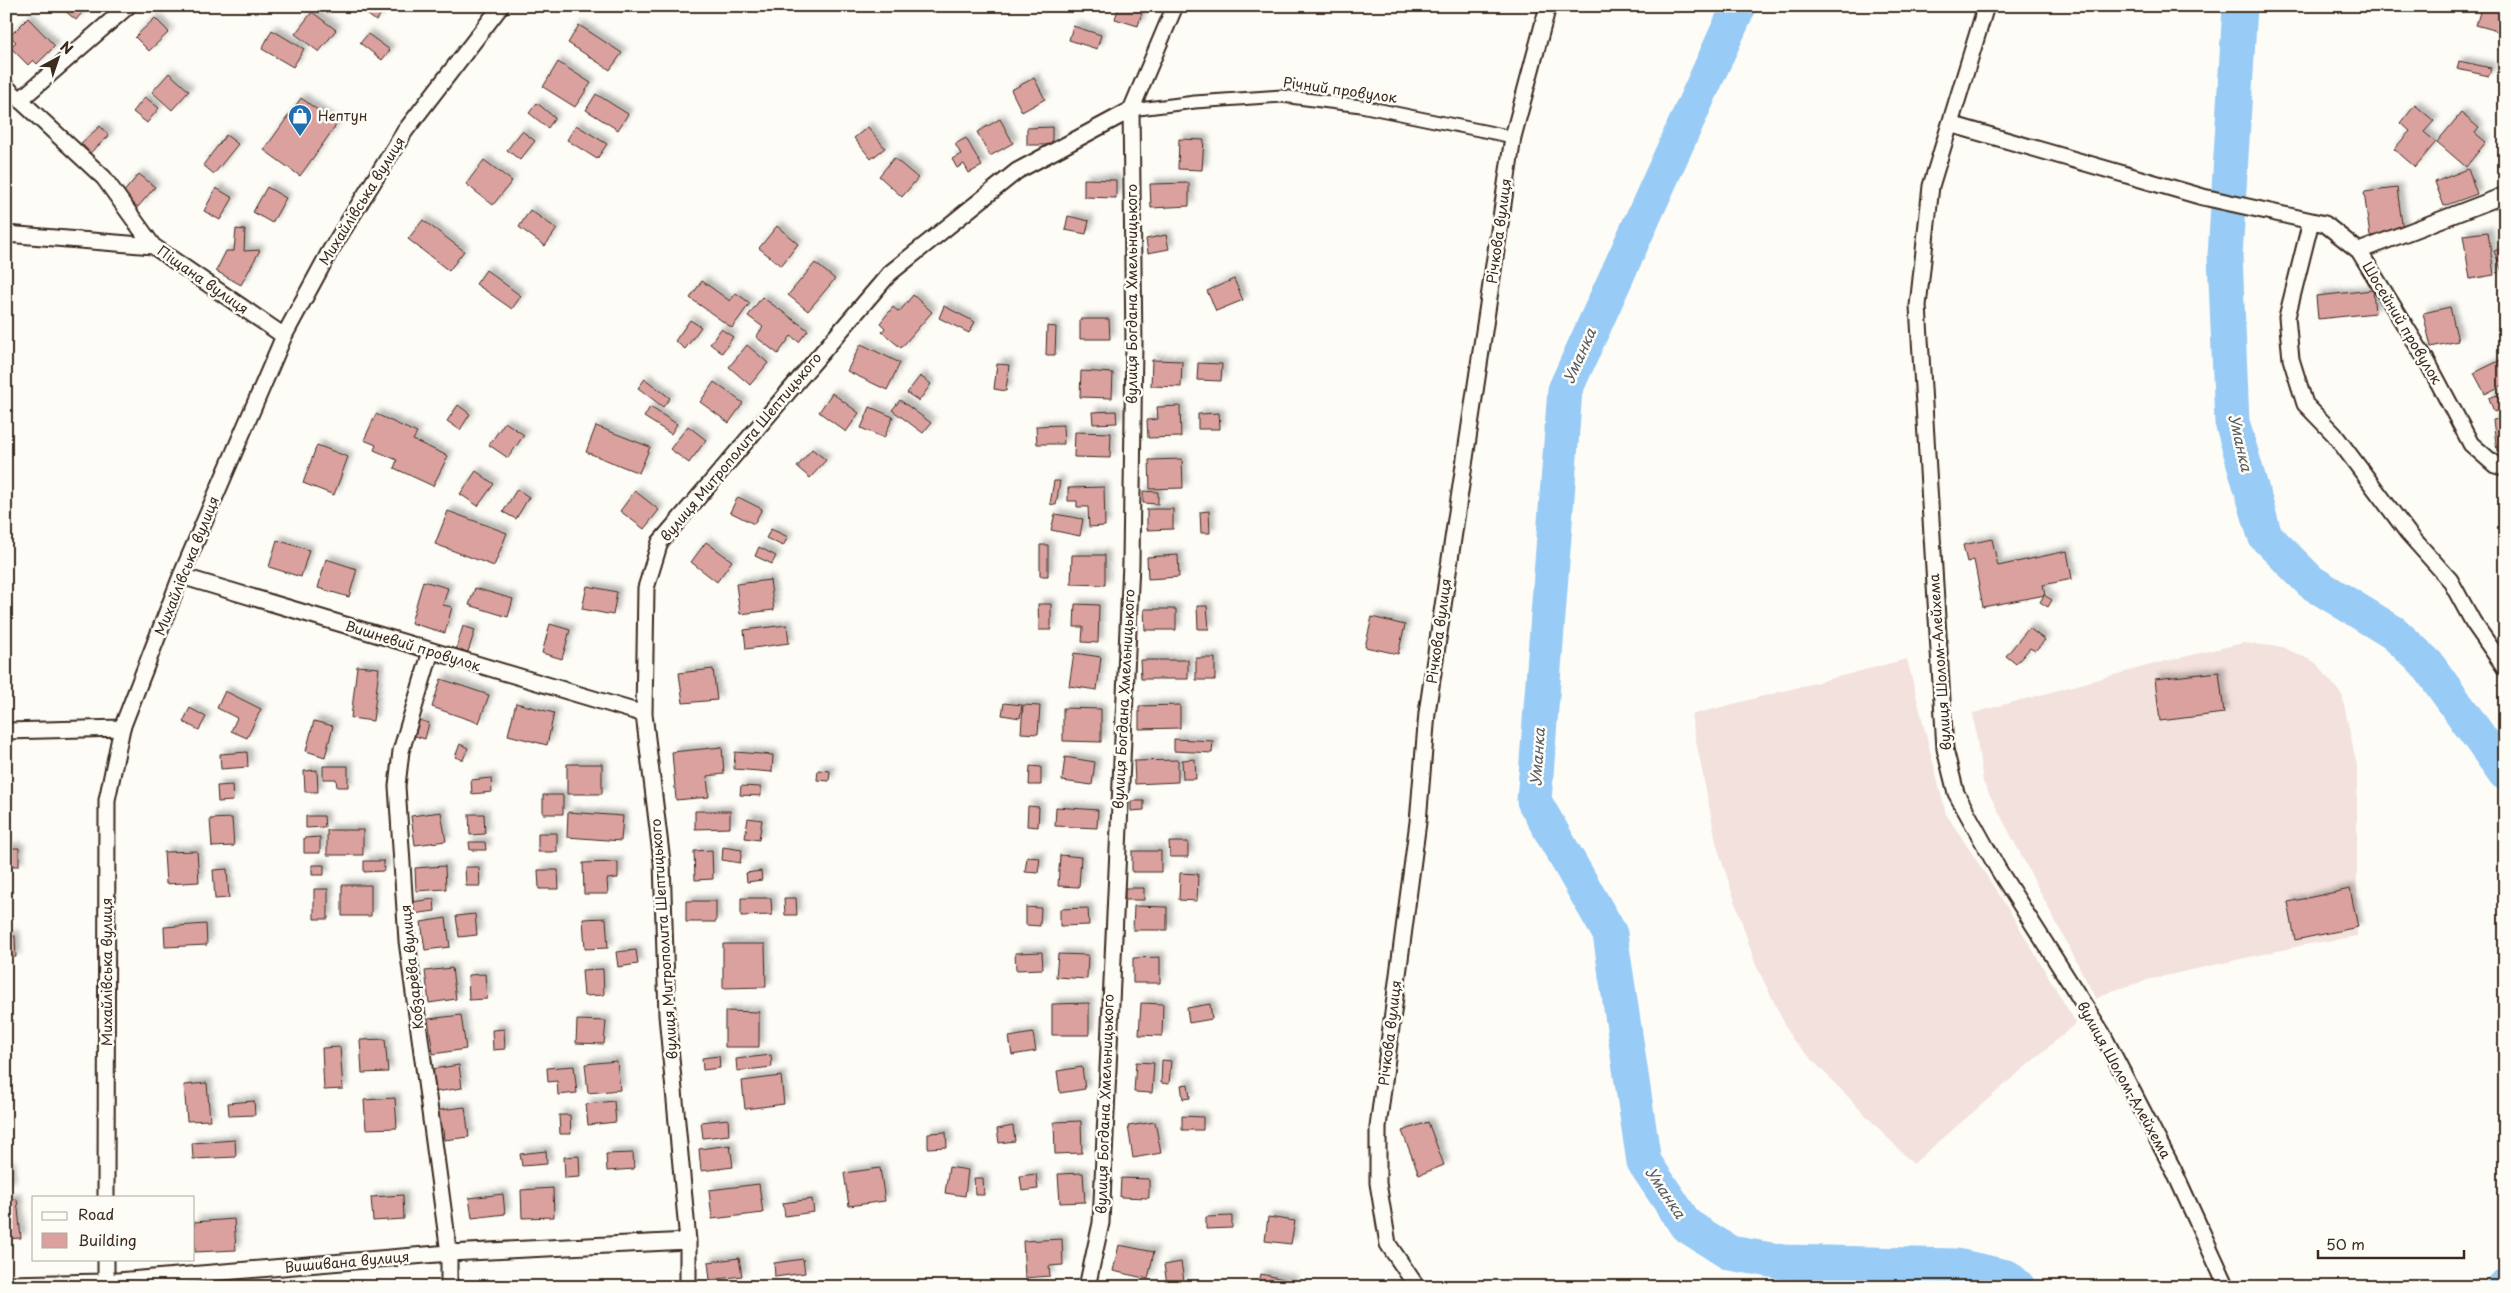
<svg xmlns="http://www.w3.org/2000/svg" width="2511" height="1293" font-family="'Playpen Sans',sans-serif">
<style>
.built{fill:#f3e1dd}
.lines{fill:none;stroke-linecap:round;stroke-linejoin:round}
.river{stroke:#98cbf5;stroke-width:35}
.building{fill:#dba19f;stroke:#3b2a1e;filter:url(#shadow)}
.pedestrian-casing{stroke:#3b2a1e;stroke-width:15}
.minor-casing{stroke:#3b2a1e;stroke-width:19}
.pedestrian{stroke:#fdfcf7;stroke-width:11}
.minor{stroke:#fdfcf7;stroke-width:15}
.labels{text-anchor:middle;stroke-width:5;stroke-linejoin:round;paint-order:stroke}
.street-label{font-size:14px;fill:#3b2a1e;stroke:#fdfcf7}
.poi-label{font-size:14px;fill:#3b2a1e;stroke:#fdfcf7;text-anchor:start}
.water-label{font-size:15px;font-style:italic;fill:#575a5e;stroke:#fdfcf7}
</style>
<defs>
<filter id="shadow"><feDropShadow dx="4.5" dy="-4.5" stdDeviation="2.5" flood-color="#0004"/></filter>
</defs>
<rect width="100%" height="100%" fill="#fdfcf7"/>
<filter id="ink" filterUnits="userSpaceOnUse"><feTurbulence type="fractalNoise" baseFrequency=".02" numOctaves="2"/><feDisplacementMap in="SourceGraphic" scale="10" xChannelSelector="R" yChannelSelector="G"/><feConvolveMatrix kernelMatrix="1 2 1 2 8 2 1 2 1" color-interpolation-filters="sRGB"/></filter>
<g filter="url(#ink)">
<path class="built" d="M2243,643l39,4 33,15 27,33 15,71v170l-53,9 -153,34 -39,12 -16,8 -113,-217 -10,-69 189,-51z
M1907,659l39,155 63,96 67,113 -163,141 -121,-125 -37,-76 -38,-117 -26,-131z"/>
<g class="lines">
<path class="river" d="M1739,6l-174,384 -31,411 76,133 34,228 42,63 44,28 53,9 174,4 50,11 11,10
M2240,6l-15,250 7,166 33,114 46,46 83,51 33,31 78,109
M2504,1287l1,-1"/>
</g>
<path class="building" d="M59,6h26l1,2 -10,12z
M368,6h19l-11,15 -12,-9z
M1119,6h25l-6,20 -23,-7z
M2482,6h23v27l-29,-8z
M312,12l24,18 -17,22 -24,-18z
M28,18l27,28 -18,18 -4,-4 -5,5 -18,-18 6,-5 -6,-6z
M155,18l14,14 -20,19 -14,-14z
M579,25l43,28 -12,17 -42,-27z
M1073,26l28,9 -4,14 -28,-9z
M272,30l32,19 -11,18 -31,-18z
M368,34l22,16 -8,10 -22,-17z
M2459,61l32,7 -2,8 -32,-7z
M558,62l33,21 -16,24 -32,-20z
M169,73l20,18 -17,19 -20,-18z
M1034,78l11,21 -23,13 -11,-22z
M596,94l32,20 -10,16 -32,-20z
M145,97l14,11 -12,15 -14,-11z
M301,98l36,26 -37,52 -36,-26z
M537,103l18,15 -7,10 -19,-15z
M2415,105l19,16 -10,11 12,10 -21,25 -21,-18 16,-18 -9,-8z
M2461,113l18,15 -4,5 11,9 -20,25 -29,-25z
M1000,119l13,24 -23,13 -13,-24z
M576,125l31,19 -10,15 -30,-19z
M100,126l9,10 -19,17 -9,-10z
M868,127l17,21 -14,11 -17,-21z
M1052,127v18h-25v-17z
M522,131l13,10 -15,19 -13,-10z
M226,135l12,9 -24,30 -11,-9z
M966,138l16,28 -13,7 -5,-9 -7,4 -5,-9 9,-5 -6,-10z
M1179,139l25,1 -2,30 -24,-1z
M894,158l24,20 -16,19 -23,-21z
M484,160l28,21 -19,24 -27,-21z
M2468,169l9,25 -33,12 -9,-24z
M139,174l16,13 -17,20 -16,-13z
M1084,179l32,1v18l-32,-1z
M1189,183v23l-38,2 -1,-24z
M267,187l19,11 -14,25 -19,-11z
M216,188l17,10 -13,22 -16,-9z
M2397,188l6,43 -33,5 -6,-44z
M530,210l27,19 -12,17 -26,-19z
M1068,216l21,5 -3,13 -21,-4z
M423,220l41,31 -15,20 -41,-32z
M777,226l21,18 -17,22 -22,-18z
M236,229l9,1 -1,21 16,-1 -19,35 -25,-14 10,-20h8z
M2488,232l6,43 -24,4 -7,-44z
M1166,235l3,14 -21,4 -2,-14z
M2505,247v32l-11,-28z
M815,263l20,16 -27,32 -20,-16z
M486,270l35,26 -9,13 -36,-25z
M1234,279l9,21 -27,11 -9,-20z
M702,281l28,20 6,-8 14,10 -18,25 -42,-30z
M2373,290l2,23 -57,6 -2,-23z
M913,295l19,17 -31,36 -19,-16 3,-4 -5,-5 13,-16 6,5z
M762,297l46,33 -9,12 -8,-6 -13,18 -22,-17 7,-10 -15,-11z
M944,306l31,16 -6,11 -30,-15z
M2450,307l8,34 -27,6 -8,-34z
M1080,319h29l1,20h-30z
M690,320l11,7 -16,22 -10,-8z
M1047,326l9,1 -1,28h-9z
M721,329l12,8 -11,16 -12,-9z
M861,344l39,19 -13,27 -40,-19z
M747,345l21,18 -18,22 -21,-18z
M2505,358v26l-20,10 -11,-21z
M1152,360l30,1 -1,26 -30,-1z
M1198,363l24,1 -1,17 -24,-1z
M997,364l12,1 -3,26 -12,-2z
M1081,371l32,2 -1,25 -32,-1z
M920,376l11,8 -12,17 -12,-8z
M645,379l25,19 -7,9 -25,-19z
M714,382l29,21 -14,20 -29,-21z
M2505,392v16l-11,4 -5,-14z
M832,393l27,20 -13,19 -27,-20z
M900,400l31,23 -8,10 -31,-23z
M458,405l12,9 -10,16 -13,-9z
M1180,406l1,31 -33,1 -1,-18 11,-1 -1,-12z
M650,407l27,17 -6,10 -27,-17z
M870,407l23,10 -9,21 -23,-10z
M1116,411l1,12 -24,1 -1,-12z
M1219,413l1,16h-22v-15z
M376,414l41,19 -4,7 35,16 -15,30 -39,-18 3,-8 -23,-10 2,-5 -12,-5z
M2505,418v32l-8,1 -4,-31z
M505,422l19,13 -16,23 -19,-13z
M1063,425l1,19h-27l-1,-18z
M596,426l54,21 -11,26 -53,-21z
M688,426l18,14 -17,23 -19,-14z
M1075,432l36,1 -1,25 -36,-1z
M317,445l31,12 -14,38 -31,-12z
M812,449l14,11 -16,18 -13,-11z
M1182,459l1,29 -33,1 -1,-29z
M476,471l18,13 -16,22 -18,-12z
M1054,481h6l-4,24 -6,-1z
M1104,487l1,39 -16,1 -1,-20h-11v-6h-9v-13z
M517,489l12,8 -13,22 -13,-7z
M635,491l24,19 -15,19 -24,-18z
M1143,491l15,1v12l-15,-1z
M738,497l24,12 -8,15 -24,-12z
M1147,509h26v20l-26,1z
M448,511l59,22 -13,33 -59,-22z
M1209,511l1,22h-9l-1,-21z
M1055,514l28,5 -3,17 -29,-6z
M771,529l17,8 -5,9 -17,-8z
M1992,539l6,27 69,-15 5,28 -29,6 2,10 -62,12 -9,-47 -7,2 -4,-17z
M277,540l32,10 -8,27 -32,-10z
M706,542l26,19 -15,21 -26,-20z
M1040,545h8v31h-8z
M759,547l17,9 -4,8 -17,-8z
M1072,555h33v30l-34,-1z
M1178,555l1,22 -31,2 -1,-22z
M326,559l31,10 -8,28 -31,-9z
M770,580l4,30 -34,4 -4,-30z
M423,581l25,7 -5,17 9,2 -7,26 -34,-10z
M587,586l30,6 -4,23 -31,-6z
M475,588l38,11 -5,18 -39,-12z
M2044,595l8,5 -4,7 -8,-5z
M1038,604h13v26h-12z
M1075,604l24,1 -1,38 -16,-1 1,-15h-9z
M1197,606h10l2,23h-11z
M1144,609h32v21h-31z
M1372,617l33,8 -7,29 -33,-7z
M550,624l20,6 -8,29 -20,-6z
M787,625l2,18 -43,6 -2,-19z
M463,626l12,4 -7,22 -12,-3z
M2029,628l16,12 -10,11 -5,-3 -14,16 -10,-8z
M1074,653l27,4 -4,33 -28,-4z
M1196,658h19v22h-19z
M1140,660h48v19h-47z
M357,666l22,2 -6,53 -22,-3z
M713,669l4,31 -34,3 -4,-30z
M2219,672l5,41 -64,8 -5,-42z
M441,679l48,16 -10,28 -47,-16z
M225,691l36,18 -14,29 -16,-7 6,-13 -20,-10z
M516,703l38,10 -7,32 -39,-10z
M1004,703l18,2 -2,13 -18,-3z
M1023,705l17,1 -2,28 -17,-1z
M1180,705v23l-41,1v-23z
M190,708l16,9 -7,13 -16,-8z
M1063,708l38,1v33l-38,-1z
M419,720l10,3 -4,16 -10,-3z
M314,721l19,5 -8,31 -19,-6z
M1174,739l39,2 -1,12 -38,-2z
M460,744l8,4 -5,12 -8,-3z
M722,747l2,27 -17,2 2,21 -33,3 -4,-48z
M247,752l1,15 -27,2 -1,-15z
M735,752l38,3 -1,17 -38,-3z
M1065,757l30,5 -3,23 -30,-4z
M1195,759l1,20h-13l-1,-19z
M1178,760v22l-43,2 -1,-23z
M567,764h35v30h-35z
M323,766h25v21h-11l-1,-8h-13z
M1030,766l11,1v18h-12z
M317,770l1,22h-13l-1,-21z
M818,770l12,1 -1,10 -12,-1z
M491,778l1,14 -20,2 -1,-14z
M232,785l1,16 -15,1 -1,-16z
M741,786l20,1v9l-21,-1z
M543,795h20v19h-20z
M1131,801h13v9l-13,1z
M1028,806l11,1 -1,20 -11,-1z
M1056,807l42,3 -1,18 -42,-2z
M695,811h35v17l-35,1z
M441,812l5,29 -31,4 -4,-29z
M568,812l55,4 -2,25 -54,-4z
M469,814h15l1,20 -15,1z
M306,816h18l1,11 -19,1z
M232,818l2,28 -22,1 -2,-28z
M748,818l14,2 -3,20 -14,-2z
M327,830h36v25h-36z
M538,833h19v19h-19z
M320,837v16h-16v-15z
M469,842h16l1,8h-16z
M1169,842h19v15h-18z
M723,847l19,3 -2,13 -18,-3z
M6,848h13v18h-13z
M712,850l1,29 -18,1 -1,-29z
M197,851l2,31 -33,2 -2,-32z
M1132,851h29v21h-29z
M1060,855l21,2 -2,30 -21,-1z
M1027,857l13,1 -2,15 -13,-1z
M364,861h20v10l-20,1z
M618,862v16l-11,1 1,15h-24l-1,-31z
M312,865h12v10h-12z
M445,866l1,23 -30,2 -1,-23z
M465,867h14l1,19h-14z
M227,869l2,29 -14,1 -2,-29z
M538,870h20l1,19h-20z
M761,871l1,9 -15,2 -1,-9z
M1180,873l18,1 -1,27 -18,-1z
M342,885h29v31h-29z
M1125,888h19v12h-19z
M314,889h14v30h-14z
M2350,889l8,38 -63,13 -7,-38z
M741,898h30l1,17 -31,1z
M784,898h12l1,17h-12z
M434,899l1,12 -22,3 -2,-12z
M686,901h30v21h-30z
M1134,906l33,1v23h-34z
M1026,907l15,1 -1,18 -14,-1z
M1088,908l1,17 -29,1v-17z
M475,914l2,21 -18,2 -3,-21z
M446,918l4,29 -25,3 -4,-28z
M606,918l2,30 -23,1 -2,-30z
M206,924l1,21 -42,2 -1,-20z
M6,936h9l1,21 -10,1z
M723,944h42l1,43 -43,1z
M636,950l2,14 -20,3 -2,-15z
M1042,952l1,17 -27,1 -1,-17z
M1058,954l30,1 -1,24 -31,-2z
M1160,957v26h-27v-25z
M452,968l4,31 -27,4 -4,-32z
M603,969l1,26 -20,1 -2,-26z
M485,974l2,25 -18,1 -1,-25z
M1089,1003v32h-37v-31z
M1141,1003l22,1 -1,32 -23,-1z
M1210,1004l2,15 -23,4 -2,-15z
M725,1011l34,1v35h-34z
M461,1015l5,34 -33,5 -5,-35z
M577,1020l29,1 -2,23 -28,-1z
M504,1029l1,20 -12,1 -1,-20z
M1033,1033l3,18 -24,4 -3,-18z
M385,1039l3,33 -26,1 -2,-33z
M340,1047l3,42 -19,1 -2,-42z
M771,1055l1,12 -35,4 -1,-12z
M719,1056l1,12 -17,2 -1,-12z
M1162,1060l9,1 -2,23 -8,-1z
M617,1061l3,29 -32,3 -3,-29z
M1136,1062l18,1 -2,30 -18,-1z
M459,1065l3,23 -27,4 -3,-23z
M574,1066l3,27 -19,2 -1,-14 -9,1 -1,-14z
M1082,1067l3,22 -25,4 -3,-22z
M781,1076l3,28 -39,5 -3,-28z
M207,1083l3,37 -23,1 -3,-36z
M1188,1084l2,14 -7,1 -2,-14z
M395,1098l2,30 -31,1 -2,-29z
M254,1101l1,14 -26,1 -1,-13z
M614,1101l2,21 -28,3 -2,-21z
M465,1107l4,30 -25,3 -1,-11 -7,1 -3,-19z
M559,1115h11l1,19h-11z
M1182,1116l21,1v13h-21z
M728,1119l1,16 -26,3 -2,-16z
M1081,1121l1,32 -27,1 -1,-32z
M1155,1122l6,31 -28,5 -5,-32z
M1428,1122l16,43 -25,10 -17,-44z
M1013,1126l2,15 -16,2 -2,-14z
M946,1132l1,15 -19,1v-15z
M235,1140l1,17 -43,2 -1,-16z
M730,1145l3,22 -32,4 -2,-22z
M546,1151l1,13 -25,2 -2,-12z
M633,1153l1,16 -27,2 -1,-17z
M579,1156l1,21 -15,1 -1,-21z
M6,1166h4l1,20h-5z
M949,1167l19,3 -3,26 -20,-3z
M880,1168l5,33 -36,5 -5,-33z
M1083,1173l2,29 -25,1 -2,-29z
M1036,1174l2,15 -16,2 -2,-15z
M974,1178h9l1,17h-9z
M1121,1178l28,1v19l-29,-1z
M759,1184l4,29 -51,6 -3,-29z
M553,1188l1,29 -32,1 -1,-28z
M503,1194l2,20 -33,4 -3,-20z
M403,1195l1,24 -31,2 -2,-24z
M17,1199l4,39 -15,1v-39z
M812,1199l2,13 -29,4 -2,-13z
M1232,1216v12l-26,1v-12z
M1268,1217l27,4 -4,23 -26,-3z
M234,1219l2,31 -41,2 -1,-30z
M1062,1239l1,26 -14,1 1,10 -25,2 -2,-37z
M1119,1245l35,7 -6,27 -35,-8z
M739,1258l3,18 -32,4 -2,-18z
M803,1259l2,14 -30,4 -1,-14z
M1181,1262l3,19 -17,3 -3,-19z
M1261,1274l32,7 -1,6h-34z"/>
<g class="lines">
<g class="pedestrian-casing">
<path id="pedestrian" d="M1131,110l64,-8 87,-6 79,10 152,31"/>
</g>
<g class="minor-casing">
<path id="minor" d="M1986,6l-55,180 -13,120 27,443 11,44 42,76 104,164 72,138 53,116
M6,87l98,91 49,68 131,90
M20,100l108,-94
M1950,124l253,73 122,27 34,27 69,112 43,81 24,21 10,3
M2311,221l-24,96 4,42 14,45 29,30 74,99 42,47 23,42 32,46
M6,234l147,12
M2359,251l146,-56
M181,576l463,138
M431,651l-30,100 -4,35 10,155 42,312v34
M6,731l116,-3
M106,1197l1,-397 15,-72 59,-152 103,-240 46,-85 75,-120 96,-125
M106,1259v28
M6,1284l100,-2 343,-29 239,-12
M688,1287v-46l-21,-226 -5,-153 -18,-148 2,-126 14,-46 230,-269 127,-102 114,-61 44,-104
M1087,1287l14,-64 30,-660 3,-219 -3,-234
M1417,1287l-29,-43 -10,-61v-56l40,-305 9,-109 86,-576 35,-131"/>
</g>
<use href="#pedestrian" class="pedestrian"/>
<use href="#minor" class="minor"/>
</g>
</g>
<defs>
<g id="shop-pin" transform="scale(1.25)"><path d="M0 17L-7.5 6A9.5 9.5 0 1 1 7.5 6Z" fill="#1f6fb2" stroke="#fdfcf7"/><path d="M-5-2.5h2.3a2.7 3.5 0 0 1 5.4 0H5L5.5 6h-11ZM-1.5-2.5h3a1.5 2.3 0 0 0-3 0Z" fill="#fff"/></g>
</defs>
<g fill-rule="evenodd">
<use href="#shop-pin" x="300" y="116"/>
</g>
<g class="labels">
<g class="street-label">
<text transform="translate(1340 90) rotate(8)" y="5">Річний провулок</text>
<text transform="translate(362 201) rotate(-58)" y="5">Михайлівська вулиця</text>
<text transform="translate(1499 231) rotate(-82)" y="5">Річкова вулиця</text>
<text transform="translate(203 280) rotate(35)" y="5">Піщана вулиця</text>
<text transform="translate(1132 294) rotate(-90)" y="5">вулиця Богдана Хмельницького</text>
<text transform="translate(2402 323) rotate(59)" y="5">Шосейний провулок</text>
<text transform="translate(741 447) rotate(-50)" y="5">вулиця Митрополита Шептицького</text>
<text transform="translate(187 566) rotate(-68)" y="5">Михайлівська вулиця</text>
<text transform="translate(1439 631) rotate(-82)" y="5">Річкова вулиця</text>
<text transform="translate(413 646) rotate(17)" y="5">Вишневий провулок</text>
<text transform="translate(1940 662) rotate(-94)" y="5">вулиця Шолом-Алейхема</text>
<text transform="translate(1124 699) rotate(-87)" y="5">вулиця Богдана Хмельницького</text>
<text transform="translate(664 939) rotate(-94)" y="5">вулиця Митрополита Шептицького</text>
<text transform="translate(412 967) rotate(-96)" y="5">Кобзарèва вулиця</text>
<text transform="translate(107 972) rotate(-90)" y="5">Михайлівська вулиця</text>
<text transform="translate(1390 1033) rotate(-83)" y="5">Річкова вулиця</text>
<text transform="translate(2124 1080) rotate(61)" y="5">вулиця Шолом-Алейхема</text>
<text transform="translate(1105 1104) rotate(-88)" y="5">вулиця Богдана Хмельницького</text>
<text transform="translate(347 1262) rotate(-5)" y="5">Вишивана вулиця</text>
</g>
<g class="poi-label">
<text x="318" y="121">Нептун</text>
</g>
<g class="water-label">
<text transform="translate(1580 356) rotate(-66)" y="5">Уманка</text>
<text transform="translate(2240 443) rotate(77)" y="5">Уманка</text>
<text transform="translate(1538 757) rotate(-86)" y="5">Уманка</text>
<text transform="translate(1665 1193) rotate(56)" y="5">Уманка</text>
</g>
</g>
<rect width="2511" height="1293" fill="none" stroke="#fdfcf7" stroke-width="25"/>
<rect x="12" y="12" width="2486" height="1268" fill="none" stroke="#3b2a1e" stroke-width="2" filter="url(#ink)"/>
<rect x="32" y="1196" width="162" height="65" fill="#fdfcf7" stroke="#afa8a0"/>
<rect x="42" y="1212" width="25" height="8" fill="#fdfcf7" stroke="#afa8a0"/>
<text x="78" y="1220" font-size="15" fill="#3b2a1e">Road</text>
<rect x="42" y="1233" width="25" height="15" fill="#dba19f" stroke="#afa8a0"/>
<text x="78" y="1246" font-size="15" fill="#3b2a1e">Building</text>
<g transform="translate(58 58) rotate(40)" stroke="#fdfcf7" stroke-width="4" paint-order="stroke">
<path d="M0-4L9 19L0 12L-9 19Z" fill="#3b2a1e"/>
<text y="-8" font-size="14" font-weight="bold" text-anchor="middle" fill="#3b2a1e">N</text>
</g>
<path d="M2318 1250v8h146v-8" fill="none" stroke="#3b2a1e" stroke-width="2.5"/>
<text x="2326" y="1250" font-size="15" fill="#3b2a1e" stroke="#fdfcf7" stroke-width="4" paint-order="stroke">50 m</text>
</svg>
